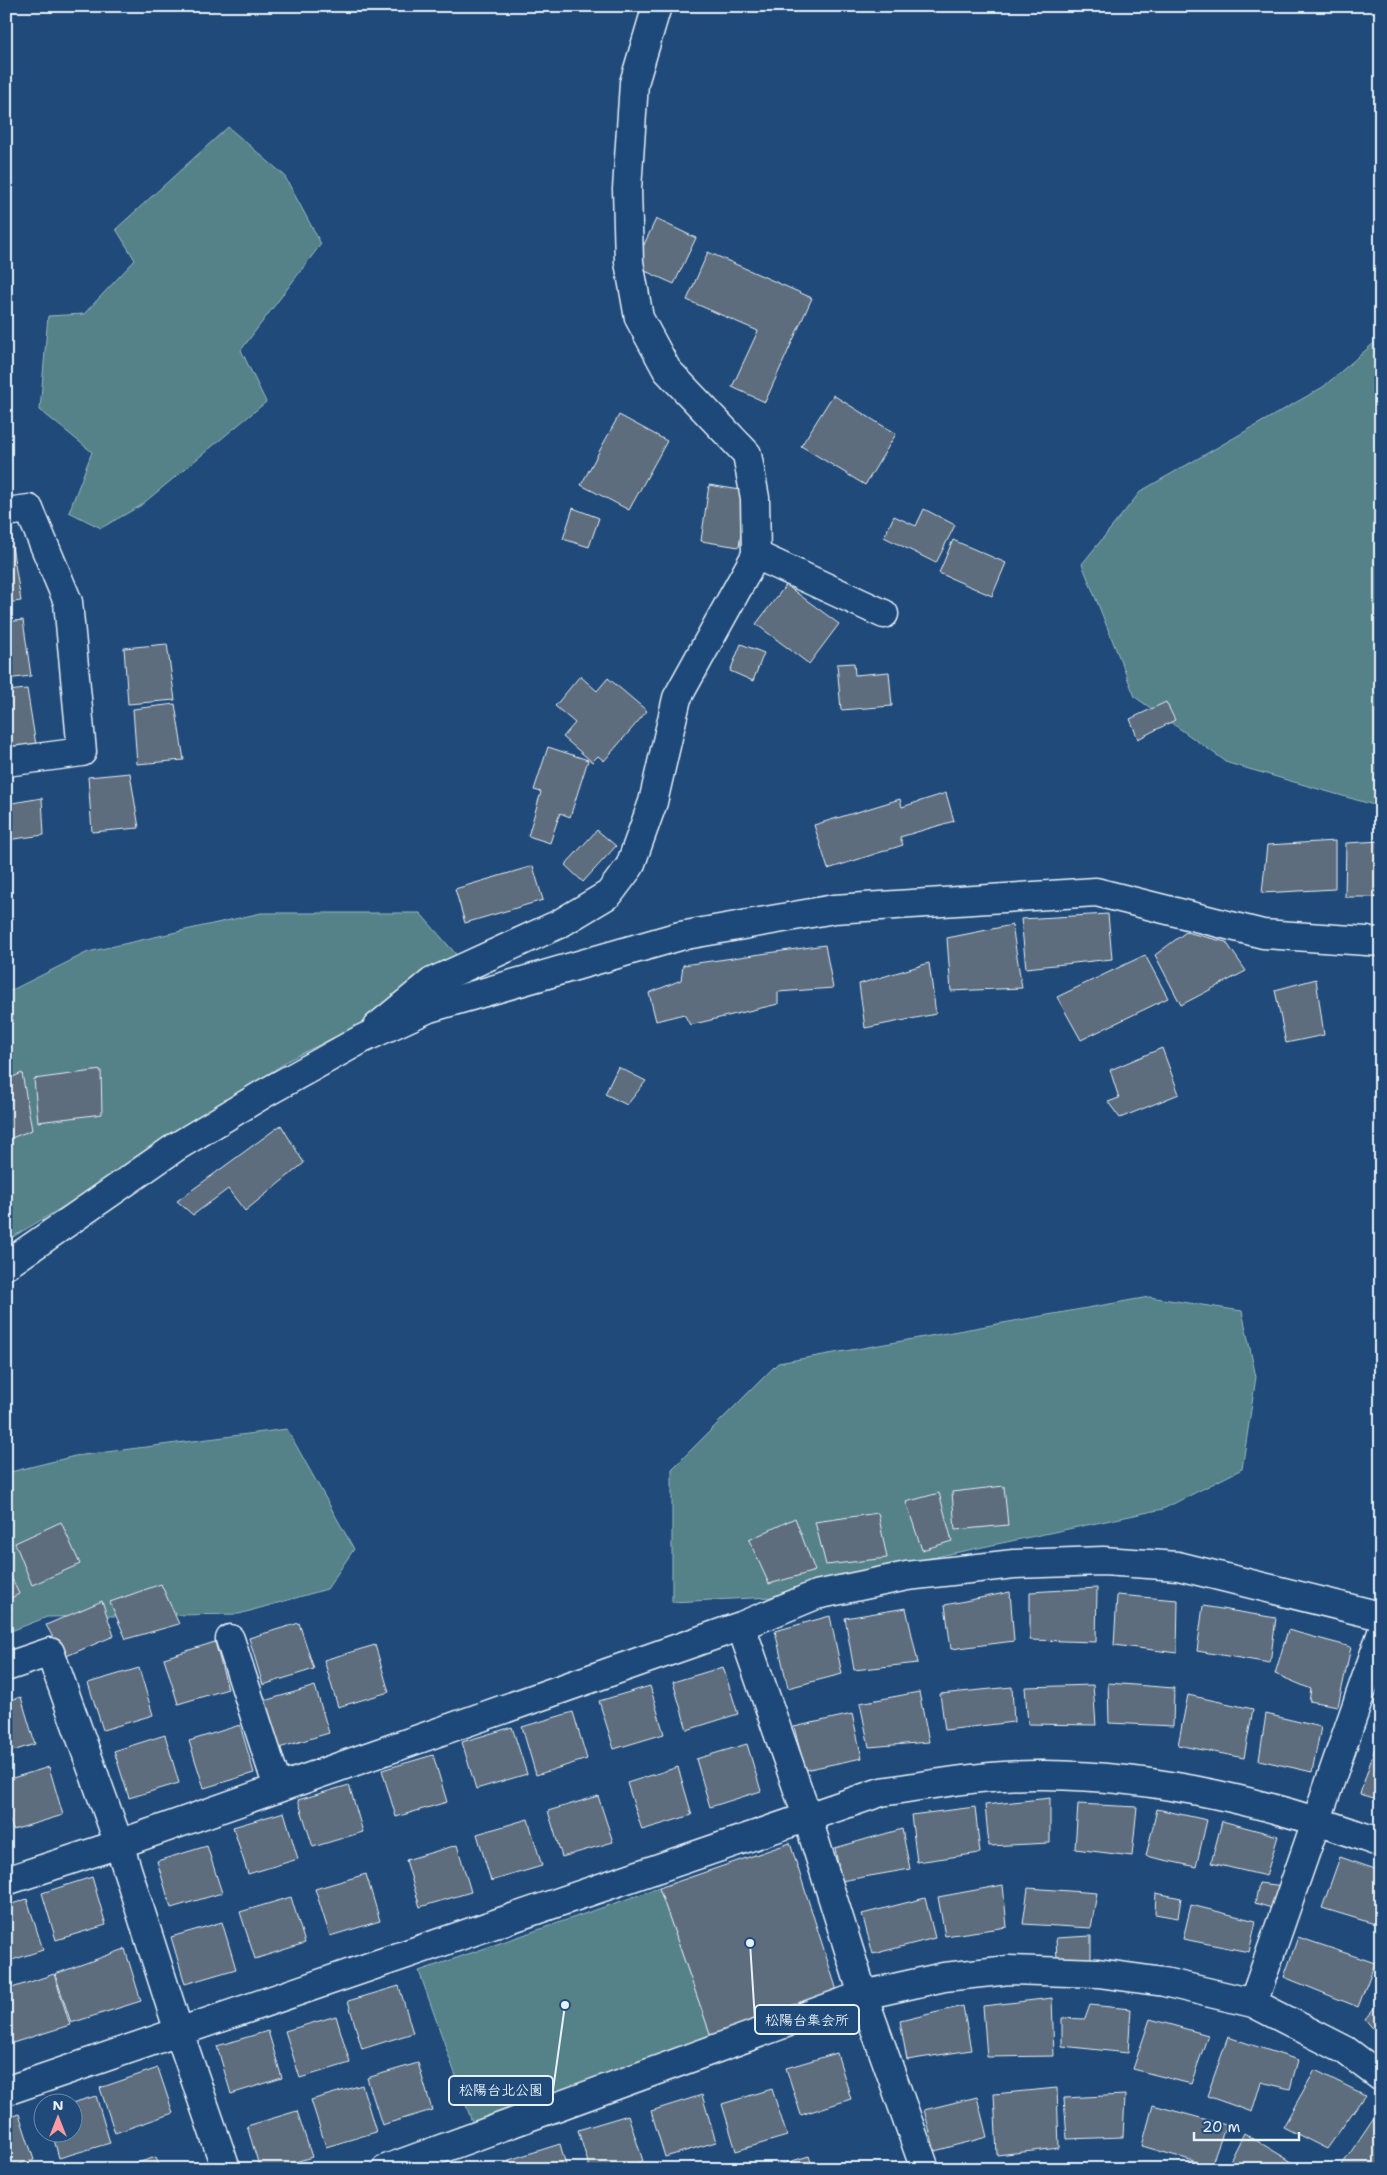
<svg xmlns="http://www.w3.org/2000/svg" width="1387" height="2175" font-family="'Shantell Sans','Klee One',sans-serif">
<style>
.green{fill:#548189;stroke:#9eb9c0}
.building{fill:#5d6d7d;stroke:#e8f1f8}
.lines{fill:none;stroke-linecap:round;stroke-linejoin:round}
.minor-casing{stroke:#e8f1f8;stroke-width:31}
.tertiary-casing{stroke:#e8f1f8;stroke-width:31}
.minor{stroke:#1f4a7a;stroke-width:28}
.tertiary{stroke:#1f4a7a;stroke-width:28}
.leader{fill:none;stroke:#e8f1f8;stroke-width:2}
.callout-dot{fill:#e8f1f8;stroke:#1f4a7a;stroke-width:2}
.callout{fill:#1f4a7a;stroke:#e8f1f8;stroke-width:2}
.callout-label{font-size:14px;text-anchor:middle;font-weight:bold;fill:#e8f1f8}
</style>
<rect width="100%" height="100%" fill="#1f4a7a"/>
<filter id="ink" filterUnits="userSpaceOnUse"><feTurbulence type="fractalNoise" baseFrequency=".02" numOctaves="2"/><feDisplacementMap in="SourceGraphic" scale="10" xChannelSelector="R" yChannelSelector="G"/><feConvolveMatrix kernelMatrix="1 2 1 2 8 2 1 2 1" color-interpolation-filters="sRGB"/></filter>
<g filter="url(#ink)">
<path class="green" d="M228,127l56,48 37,69 -80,106 25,52 -126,104 -39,22 -32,-16 23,-60 -52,-42 8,-94 36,-2 51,-54 -19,-31z
M1381,337v470l-153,-44 -93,-66 -53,-133 59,-73 182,-104z
M261,913h159l56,64 -40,9 -147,74 -159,107 -124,74v-248l82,-41z
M1149,1297l93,14 14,66 -14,92 -79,40 -313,66 -78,22 -100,5v-133l106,-106z
M287,1429l67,120 -27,40 -88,25 -192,3 -41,16v-160l69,-17z
M659,1888l53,151 -240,83 -53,-151z"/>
<path class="building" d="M656,219l40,19 -22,46 -40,-18z
M708,252l104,46 -47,104 -33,-15 26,-56 -71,-31z
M833,395l63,39 -31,51 -64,-39z
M619,415l48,26 -38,69 -48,-25z
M709,485l38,6 -8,56 -38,-6z
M573,508l26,10 -10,29 -26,-8z
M924,509l31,16 -19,38 -52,-26 10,-21 22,10z
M953,540l53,23 -14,33 -53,-23z
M6,546h6l9,55 -15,2z
M786,585l53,39 -30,40 -53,-40z
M23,620l8,56 -25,3v-57z
M167,644l8,56 -47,4 -4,-56z
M741,644l23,9 -11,28 -23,-10z
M854,663l1,12 34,-3 3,34 -51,4 -4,-46z
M580,676l17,15 11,-13 39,33 -43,50 -6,-5 -6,6 -29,-25 12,-14 -20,-17z
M27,689l9,56 -30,2v-56z
M1166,702l9,18 -37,19 -8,-20z
M175,704l9,56 -47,4 -4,-55z
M548,747l40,13 -18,57 -10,-4 -10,30 -22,-7 13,-44 -7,-2z
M130,773l9,55 -47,4 -4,-55z
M946,793l8,28 -54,16 3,8 -75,24 -14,-44 86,-26 2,8z
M42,798l2,37 -38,5v-36z
M597,830l19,16 -33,36 -18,-17z
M1335,841v48l-73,4 5,-48z
M1381,841l-3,56h-33l1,-54z
M533,866l10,34 -78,23 -10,-34z
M1108,914l4,45 -86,9 -5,-49z
M1012,925l10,63 -71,3 -4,-53z
M1186,932l40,10 20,29 -65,34 -26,-50z
M825,945l8,43 -55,4v12l-88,21 -6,-11 -28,7 -7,-28 32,-13 2,-15z
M1145,955l23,43 -87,42 -24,-43z
M929,963l7,51 -71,14 -6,-44z
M1316,979l8,56 -38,8 -11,-53z
M1162,1048l17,46 -59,24 -12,-16 11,-4 -9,-28z
M618,1067l28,14 -19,24 -22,-11z
M101,1070l1,44 -64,8 -4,-43z
M22,1073l10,57 -26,10v-60z
M281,1125l23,38 -59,48 -17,-22 -35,26 -16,-14z
M1004,1486l4,39 -53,5 -3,-38z
M939,1493l13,48 -30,9 -16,-48z
M878,1513l9,45 -61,7 -11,-43z
M795,1518l20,53 -46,13 -20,-44z
M61,1522l19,42 -48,21 -17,-42z
M6,1566l13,28 -10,5 3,11 -6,2z
M161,1584l18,40 -53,15 -16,-37z
M1097,1588l-1,54 -66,-2v-48z
M1010,1592l4,49 -63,8 -6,-44z
M1117,1595l61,5 -1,53 -63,-8z
M102,1601l12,35 -50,21 -18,-32z
M1203,1606l73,12 -6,45 -73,-12z
M906,1608l12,55 -64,7 -9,-52z
M830,1616l12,58 -54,14 -13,-57z
M299,1623l15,46 -51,16 -14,-47z
M1288,1630l63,17 -13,59 -29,-5 2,-12 -36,-15z
M215,1642l13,47 -50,15 -14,-46z
M375,1645l14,47 -51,15 -14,-47z
M723,1667l15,47 -51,16 -14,-48z
M139,1668l14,47 -50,15 -15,-47z
M1108,1683l66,5 -1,38 -64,-3z
M1093,1685l3,40 -68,-1 -3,-37z
M315,1686l14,47 -50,15 -15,-47z
M650,1686l14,48 -50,15 -15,-48z
M1012,1687l2,35 -69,8 -5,-36z
M919,1692l10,50 -60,5 -9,-44z
M1188,1695l65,14 -9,49 -66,-13z
M21,1697l14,47 -29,9v-52z
M573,1712l14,47 -51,16 -14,-48z
M852,1714l10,44 -57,12 -11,-43z
M1266,1714l55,13 -9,45 -53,-12z
M240,1725l14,48 -50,15 -15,-47z
M512,1727l15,47 -51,15 -14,-47z
M165,1735l14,48 -50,15 -15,-47z
M747,1744l14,47 -51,16 -14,-48z
M1375,1748l6,2v50l-21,-6z
M433,1755l14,47 -51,15 -14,-47z
M49,1767l14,48 -50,15 -7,-21v-29z
M678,1767l14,48 -50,15 -15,-47z
M349,1785l14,47 -50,15 -15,-47z
M598,1796l15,46 -51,15 -14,-46z
M1050,1798v45l-61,3 -4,-41z
M1078,1804l59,3 -5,49 -57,-7z
M975,1807l5,46 -63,9 -6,-47z
M1157,1809l50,11 -11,47 -50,-11z
M284,1812l14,47 -50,15 -15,-47z
M528,1819l14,47 -51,15 -14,-47z
M1222,1821l56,15 -12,40 -55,-13z
M902,1829l8,40 -69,12 -6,-33z
M790,1843l49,154 -127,42 -53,-151z
M457,1845l14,47 -51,15 -14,-47z
M207,1846l15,47 -51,15 -14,-47z
M1340,1857l41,14v55l-59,-18z
M366,1874l14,47 -50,15 -15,-47z
M92,1877l14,48 -50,15 -14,-47z
M1259,1883l25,3 -9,23 -20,-6z
M1003,1885l4,42 -62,9 -7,-39z
M1028,1888l69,5 -6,35 -68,-4z
M1156,1893l25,5 -3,20 -23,-4z
M291,1897l14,46 -50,16 -15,-47z
M925,1898l10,40 -62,16 -11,-40z
M27,1899l16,51 -37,12v-56z
M1191,1905l65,16 -7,31 -66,-13z
M222,1922l14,47 -51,15 -14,-47z
M1091,1936v24h-34l-1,-22z
M1298,1937l77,26 -17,44 -74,-30z
M125,1949l16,52 -70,22 -16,-49z
M54,1974l16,51 -64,20v-55z
M399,1986l14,47 -51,16 -14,-48z
M1052,1998l2,58 -67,1 -4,-51z
M1381,2000v38l-16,-19z
M1090,2005l41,4 -3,44 -66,-7v-28l23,1z
M963,2006l8,44 -64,10 -7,-39z
M336,2016l14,47 -50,15 -15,-47z
M1150,2019l58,16 -17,49 -58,-15z
M268,2031l14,47 -51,16 -14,-48z
M1228,2037l70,23 -8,29 -29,-7 -9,30 -45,-16z
M837,2053l14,46 -50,16 -15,-47z
M418,2063l14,47 -50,15 -15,-47z
M158,2068l15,45 -58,20 -15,-45z
M1315,2070l50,25 -38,54 -44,-22z
M362,2085l14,47 -50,15 -15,-47z
M1057,2088l2,60 -62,7 -3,-61z
M772,2089l15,47 -51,15 -14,-47z
M702,2095l14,47 -51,15 -14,-46z
M1125,2095l-2,42 -56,2 -3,-41z
M96,2096l14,47 -51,15 -7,-26h20v-29z
M977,2097l10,40 -52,14 -11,-41z
M1153,2105l73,20 -15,41 -69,-20z
M297,2111l15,46 -39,12h-13l-13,-43z
M19,2114l15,46 -28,8v-50z
M628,2115l15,46 -25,8h-28l-12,-39z
M1375,2116l6,5v48h-34l-5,-4z
M1244,2133l53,32 -2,4h-69z
M560,2144l7,25h-55l-3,-9z
M809,2156l4,13h-48z
M156,2157l4,12h-42z"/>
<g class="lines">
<g class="minor-casing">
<path id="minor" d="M6,512l23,-3 39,93 14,150 -76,10
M756,555l128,59
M377,1027l55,-45 127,-58 50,-30 21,-28 23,-64 24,-104 79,-143 -1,-57 -8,-44 -80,-84 -28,-52 -10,-56 -2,-73 7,-106 23,-77
M741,1626l66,190 56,179 62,174
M230,1639l48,149
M6,1667l44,-15 69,192 60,188 47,137
M6,1881l113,-37 622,-218 75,-31 91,-19 107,-12 89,-3 75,5 203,50
M1253,2003l128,-368
M6,2091l875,-299c54,-8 108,-18 163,-17 118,1 226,28 337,68
M386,2169l477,-174 81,-18 65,-7 89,3 66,9 89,21 92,47 36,27"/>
</g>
<g class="tertiary-casing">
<path id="tertiary" d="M6,1265l170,-118 89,-54 97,-54 67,-31 251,-72 154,-27 262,-17 167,42 118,8"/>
</g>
<use href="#minor" class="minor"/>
<use href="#tertiary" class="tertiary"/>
</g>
</g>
<path class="leader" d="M750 1943L755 2020M565 2005L553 2090"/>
<g class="callout-dot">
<circle cx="750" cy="1943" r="5"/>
<circle cx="565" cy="2005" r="5"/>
</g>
<g class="callout">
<rect x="755" y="2005" width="104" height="29" rx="5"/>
<rect x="449" y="2076" width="104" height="29" rx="5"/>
</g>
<g class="callout-label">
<text x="807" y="2025">松陽台集会所</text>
<text x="501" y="2095">松陽台北公園</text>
</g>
<rect width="1387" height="2175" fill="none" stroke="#1f4a7a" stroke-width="25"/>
<rect x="12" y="12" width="1362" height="2150" fill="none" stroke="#e8f1f8" stroke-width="2" filter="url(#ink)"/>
<g transform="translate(58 2118)"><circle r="24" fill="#1f4a7a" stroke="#6f8dac"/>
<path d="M0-4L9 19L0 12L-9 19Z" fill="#ff9aa2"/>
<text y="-8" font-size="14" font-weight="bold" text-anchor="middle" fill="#e8f1f8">N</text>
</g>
<path d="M1194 2132v8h105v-8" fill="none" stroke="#e8f1f8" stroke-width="2.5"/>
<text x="1202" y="2132" font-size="15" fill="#e8f1f8" stroke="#1f4a7a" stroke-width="4" paint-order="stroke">20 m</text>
</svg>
